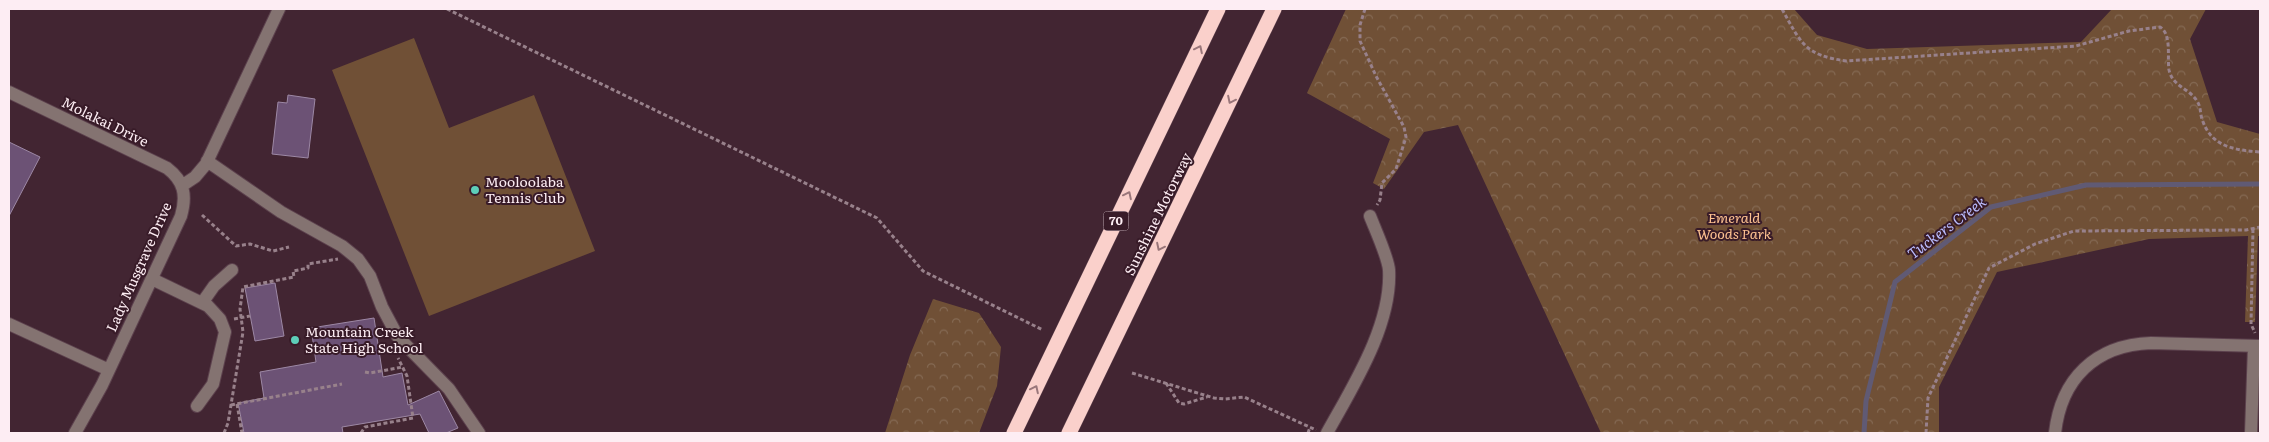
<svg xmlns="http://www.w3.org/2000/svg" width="2269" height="442" font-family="Literata,serif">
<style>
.forest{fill:url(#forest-crowns)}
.garden{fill:#705036}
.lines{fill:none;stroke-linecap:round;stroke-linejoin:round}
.stream{stroke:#605a74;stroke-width:5}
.building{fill:#6c5275;stroke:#9d88a5}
.minor-casing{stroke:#5c414d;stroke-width:14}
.highway-casing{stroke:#5c414d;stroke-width:16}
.path{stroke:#98818b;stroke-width:3;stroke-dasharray:4 2.5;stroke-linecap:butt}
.minor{stroke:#847371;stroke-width:12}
.highway{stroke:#fad0cb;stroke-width:15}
.oneway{stroke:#99767a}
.poi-dot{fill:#5dceb9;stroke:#381b28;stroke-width:2}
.labels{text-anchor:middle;stroke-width:4;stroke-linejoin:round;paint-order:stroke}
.shield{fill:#381b28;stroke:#c2aeb6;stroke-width:1}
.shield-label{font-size:12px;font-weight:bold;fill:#fdedf3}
.street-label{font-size:14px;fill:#fdedf3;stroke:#381b28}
.poi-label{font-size:14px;fill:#fdedf3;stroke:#381b28;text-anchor:start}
.park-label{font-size:14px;font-style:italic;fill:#fec291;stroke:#381b28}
.water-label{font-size:15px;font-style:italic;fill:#babcfe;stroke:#381b28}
</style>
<defs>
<pattern id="forest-crowns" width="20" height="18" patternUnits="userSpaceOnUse" patternTransform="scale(1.25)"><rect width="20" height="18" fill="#705036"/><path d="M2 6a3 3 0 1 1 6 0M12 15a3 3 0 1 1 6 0" fill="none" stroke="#856a54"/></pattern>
</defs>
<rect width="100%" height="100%" fill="#422532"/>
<path class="forest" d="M1346,9h448l23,26 50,14 214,-7 31,-33h94l-16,30 27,83 43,12v102h-2l-3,86h-10l3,-86 -99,3 -152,33 -58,115v46h-338l-143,-308 -34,7 -40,57 -11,-6 17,-44 -83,-46z
M933,299l46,14 22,34 -4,39 -18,47h-94l25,-78z"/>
<path class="garden" d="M414,38l35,90 85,-33 61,156 -166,65 -97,-246z"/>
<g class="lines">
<path class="stream" d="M1864,433l2,-32 29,-119 96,-75 95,-22 174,-1"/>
</g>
<path class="building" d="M288,95l27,4 -7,59 -36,-4 6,-52 9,1z
M9,142l31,15 -31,59z
M275,283l9,53 -29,5 -10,-53z
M374,318l9,59 19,-4 6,32 31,-14 19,37 -12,5h-17l-9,-19 -78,13 1,6h-99l-6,-30 26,-5 -4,-26 56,-10 -5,-34z"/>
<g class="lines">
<g class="minor-casing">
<path id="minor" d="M9,92l158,76c17,13 20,27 14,48l-79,169 -27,48
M207,161l74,51 61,34 16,13 12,17 12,31 16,30 51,52 30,44
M183,185l12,-8 11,-13 73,-155
M152,279l56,27 12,13 5,13 -12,52 -16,22
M202,303l12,-17 18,-16
M9,324l100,46
M1327,433c26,-47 65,-108 62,-163 -1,-13 -14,-41 -19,-54
M2055,433c6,-54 40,-88 96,-90l109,3
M2251,433l3,-87"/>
</g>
<g class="highway-casing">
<path id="highway" d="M1014,433l204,-424
M1069,433l205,-424"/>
</g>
<path class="path" d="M447,9l430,209 46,53 120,59
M1365,9l-5,16v16l16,35 28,51 2,10 -10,32 -14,14 -2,17 -3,5
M1782,9c19,34 22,46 64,52l230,-15 53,-15 31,-4c12,7 7,31 9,43 4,17 20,18 28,31 4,6 3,12 5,18 9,28 32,31 58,33
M202,215l34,31 14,-2 23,7 16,-4
M2253,229l-2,95 4,9
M234,319l16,-3
M365,372l5,1 33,-6
M1132,373l82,25 11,1 19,-2 72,33
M1166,383l13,20 5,1 23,-7
M237,404l5,29
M231,405l111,-21
M224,433l4,-10 15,-91 -3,-23 3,-22 51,-10 -1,-6 15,-3v-4l30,-5
M361,433l4,-6 48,-9 -6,-42 -9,-18
M1308,433l2,-6
M1926,433l2,-35 61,-130 46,-24 39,-13 172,-1 14,-3"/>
<use href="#minor" class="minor"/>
<use href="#highway" class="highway"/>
</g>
<defs><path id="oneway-chevron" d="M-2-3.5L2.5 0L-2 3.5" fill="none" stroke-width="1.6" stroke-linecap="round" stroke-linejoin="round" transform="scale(1.25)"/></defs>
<g class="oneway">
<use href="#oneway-chevron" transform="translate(1199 49) rotate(-64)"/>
<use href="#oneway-chevron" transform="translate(1231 100) rotate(116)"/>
<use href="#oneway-chevron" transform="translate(1128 195) rotate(-64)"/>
<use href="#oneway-chevron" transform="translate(1160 247) rotate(116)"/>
<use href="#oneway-chevron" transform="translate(1035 389) rotate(-64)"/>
</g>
<g class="poi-dot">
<circle cx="475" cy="190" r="5"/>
<circle cx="295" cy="340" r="5"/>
</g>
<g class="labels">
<rect class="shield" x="1103.5" y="211.5" width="25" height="19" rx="4"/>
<g class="shield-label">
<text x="1116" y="225">70</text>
</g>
<g class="street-label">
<text transform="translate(105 122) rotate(26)" y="5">Molakai Drive</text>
<text transform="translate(1158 214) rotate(-64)" y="5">Sunshine Motorway</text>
<text transform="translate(139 267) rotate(-66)" y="5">Lady Musgrave Drive</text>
</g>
<g class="poi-label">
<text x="485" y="187">Mooloolaba<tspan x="485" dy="16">Tennis Club</tspan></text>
<text x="305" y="337">Mountain Creek<tspan x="305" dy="16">State High School</tspan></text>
</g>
<g class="park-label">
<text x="1734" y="223">Emerald<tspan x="1734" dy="16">Woods Park</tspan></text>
</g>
<g class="water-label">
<text transform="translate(1947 228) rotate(-37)" y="5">Tuckers Creek</text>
</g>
</g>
<rect width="2269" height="442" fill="none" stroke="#fdedf3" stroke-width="20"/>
</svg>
